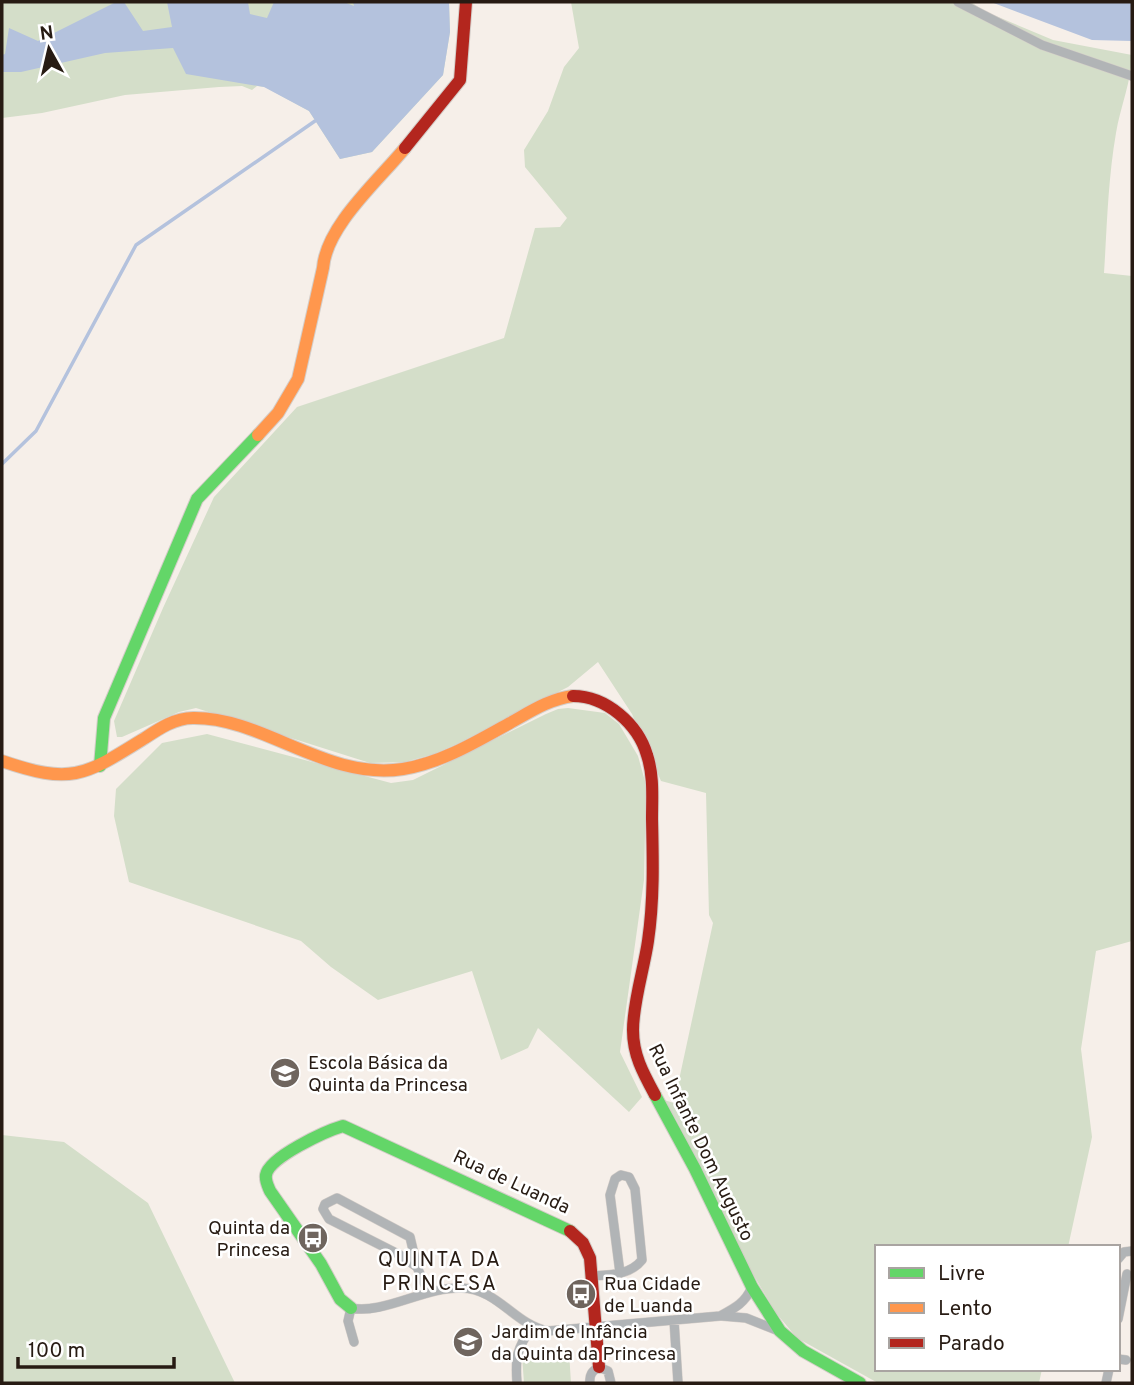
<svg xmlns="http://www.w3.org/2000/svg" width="1134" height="1385" font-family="Overpass,sans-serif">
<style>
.green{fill:#d4dec9}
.water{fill:#b4c2dd}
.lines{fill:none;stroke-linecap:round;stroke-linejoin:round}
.stream{stroke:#b4c2dd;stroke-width:3.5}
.street-casing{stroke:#d4cdc8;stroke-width:10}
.fast-casing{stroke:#d4cdc8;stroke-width:14}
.slow-casing{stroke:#d4cdc8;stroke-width:14}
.jam-casing{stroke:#d4cdc8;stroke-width:14}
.street{stroke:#b1b4b6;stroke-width:9}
.fast{stroke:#63d668;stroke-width:12}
.slow{stroke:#ff974d;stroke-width:12}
.jam{stroke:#b3261e;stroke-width:12}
.labels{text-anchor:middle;stroke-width:5;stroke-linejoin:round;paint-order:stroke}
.poi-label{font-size:19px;fill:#271b13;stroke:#fff;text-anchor:start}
.street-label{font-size:19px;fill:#271b13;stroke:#fff}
.neighbourhood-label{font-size:21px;letter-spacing:2px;fill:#271b13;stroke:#fff}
</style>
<rect width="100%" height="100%" fill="#f6efe9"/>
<path class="green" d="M2,2h447l1,30 -7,43 -71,77 -32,7 -31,-48 -44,-24 -8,-1 -5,4 -10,-4 -23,1 -94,8 -83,18 -40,5z
M571,2h400l13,9 69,29 79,15c0,24 -12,53 -16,78 -8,46 -9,94 -12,140l28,3v665l-36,10 -15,98 11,88 -24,110h-191v122h165l-3,14h-161l-81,-45 -21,-25 -23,-39 -76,-153 -13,-21 10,3 39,-180 -4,-8 -3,-122 -45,-12 -29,-67 -34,-52 -30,25 -111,57 -23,10 -29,8 -35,1 -174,-55 -17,4 -57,25h-5l-3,-16 49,-113 51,-111 83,-90 207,-69 31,-110 25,-1 7,-9 -42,-51 -1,-17 24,-39 16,-44 15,-19z
M568,708l37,5 14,11 19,32 8,29 -2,95 -24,172 22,45 -13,15 -91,-84 -10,20 -27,12 -29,-89 -94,29 -47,-33 -30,-26 -172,-59 -15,-66 2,-27 46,-46 45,-9 184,49 22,-3 133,-66 12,-5z
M2,1135l62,7 84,61 87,180h-233z
M569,1352l2,31h-47l-2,-27z"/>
<path class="water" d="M116,2h8l19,29 29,-4 -5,-25h81l2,12 17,4 7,-16h70l10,4 -1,-4h96l1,30 -7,43 -71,77 -32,7 -31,-48 -45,-24 -78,-13 -13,-26 -68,5 -84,19h-19v-17l3,-1 4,-26 29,13z
M991,2h141v39l-40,-1z"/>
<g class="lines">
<path class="stream" d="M2,464l34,-33 100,-186 179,-124"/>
<g class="street-casing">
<path id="street" d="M958,2l84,43 90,31
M1118,1259l6,-7 8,-1
M417,1267l-17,-12 -71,-36 -6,-10 2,-5 12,-6 73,39 7,30 11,25
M592,1276c18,-1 38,-1 50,-16l-7,-71 -6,-12 -8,-2 -6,4 -5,16 10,78
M722,1316l24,2 33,13
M1118,1319l9,-45
M674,1320l4,63
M354,1342l-6,-21 3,-13c32,7 75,-22 111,-20 36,1 53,37 86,43l172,-15c15,-8 25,-13 32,-29
M1118,1359l8,1
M517,1383c-2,-27 0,-34 15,-57
M590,1383c-1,-8 2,-12 9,-16l9,4 3,12
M1106,1383l3,-14"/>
</g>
<g class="fast-casing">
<path id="fast" d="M100,766l4,-48 93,-219 61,-64
M655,1095l40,74 57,118 28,44 23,20 57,32
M351,1308l-11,-9 -19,-35 -51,-73c-2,-5 -5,-10 -4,-16 3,-18 60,-44 77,-49l227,105"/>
</g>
<g class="slow-casing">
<path id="slow" d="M258,435l20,-22 20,-34 25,-111c3,-42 56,-88 82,-120
M2,761c70,24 82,15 143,-23 15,-10 30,-20 48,-20 71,-1 133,63 210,51 38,-6 73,-27 107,-46 20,-11 39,-24 63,-27"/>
</g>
<g class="jam-casing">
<path id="jam" d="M405,148l55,-68 6,-78
M573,696c33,0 65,28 74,59 7,21 5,43 5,64 1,41 2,81 -4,122 -4,28 -15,61 -15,89 0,25 10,43 22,65
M570,1231l13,12 7,15 9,109"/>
</g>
<use href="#street" class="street"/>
<use href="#fast" class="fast"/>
<use href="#slow" class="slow"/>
<use href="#jam" class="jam"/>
</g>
<defs>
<g id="school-disc" transform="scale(1.575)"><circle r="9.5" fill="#6f655e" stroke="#fff"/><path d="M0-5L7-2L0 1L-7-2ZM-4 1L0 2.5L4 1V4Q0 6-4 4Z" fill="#fff"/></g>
<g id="bus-disc" transform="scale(1.575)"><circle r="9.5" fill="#6f655e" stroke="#fff"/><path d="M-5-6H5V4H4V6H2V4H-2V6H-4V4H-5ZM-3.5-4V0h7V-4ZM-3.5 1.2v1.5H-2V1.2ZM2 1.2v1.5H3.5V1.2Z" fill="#fff"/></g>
</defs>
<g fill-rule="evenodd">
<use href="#school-disc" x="285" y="1073"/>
<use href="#bus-disc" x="313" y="1238"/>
<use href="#bus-disc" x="581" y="1294"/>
<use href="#school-disc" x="468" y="1342"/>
</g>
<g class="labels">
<g class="poi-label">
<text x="308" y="1069">Escola Básica da<tspan x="308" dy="22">Quinta da Princesa</tspan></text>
<text x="290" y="1234" text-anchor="end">Quinta da<tspan x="290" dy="22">Princesa</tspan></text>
<text x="604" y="1290">Rua Cidade<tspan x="604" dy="22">de Luanda</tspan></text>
<text x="491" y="1338">Jardim de Infância<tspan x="491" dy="22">da Quinta da Princesa</tspan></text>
</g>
<g class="street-label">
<text transform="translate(702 1142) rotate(64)" y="7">Rua Infante Dom Augusto</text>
<text transform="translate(512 1181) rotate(25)" y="7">Rua de Luanda</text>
</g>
<g class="neighbourhood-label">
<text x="440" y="1266">QUINTA DA<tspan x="440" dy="24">PRINCESA</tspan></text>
</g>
</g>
<rect width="1134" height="1385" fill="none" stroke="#271b13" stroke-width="7"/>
<rect x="875" y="1245" width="245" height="126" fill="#ffffff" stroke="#a9a4a1" stroke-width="2"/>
<rect x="889" y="1268" width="35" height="10" fill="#63d668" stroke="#a9a4a1" stroke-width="2"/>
<text x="938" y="1280" font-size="21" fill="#271b13">Livre</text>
<rect x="889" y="1303" width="35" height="10" fill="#ff974d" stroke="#a9a4a1" stroke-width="2"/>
<text x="938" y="1315" font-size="21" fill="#271b13">Lento</text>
<rect x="889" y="1338" width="35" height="10" fill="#b3261e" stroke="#a9a4a1" stroke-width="2"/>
<text x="938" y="1350" font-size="21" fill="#271b13">Parado</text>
<g transform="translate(49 49) rotate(352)" stroke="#ffffff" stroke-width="5" paint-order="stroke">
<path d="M0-5L12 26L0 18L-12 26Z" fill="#271b13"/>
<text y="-10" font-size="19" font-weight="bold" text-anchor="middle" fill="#271b13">N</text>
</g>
<path d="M18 1357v10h156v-10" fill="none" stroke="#271b13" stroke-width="3.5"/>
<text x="28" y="1357" font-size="21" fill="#271b13" stroke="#ffffff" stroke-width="5" paint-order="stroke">100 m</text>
</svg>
